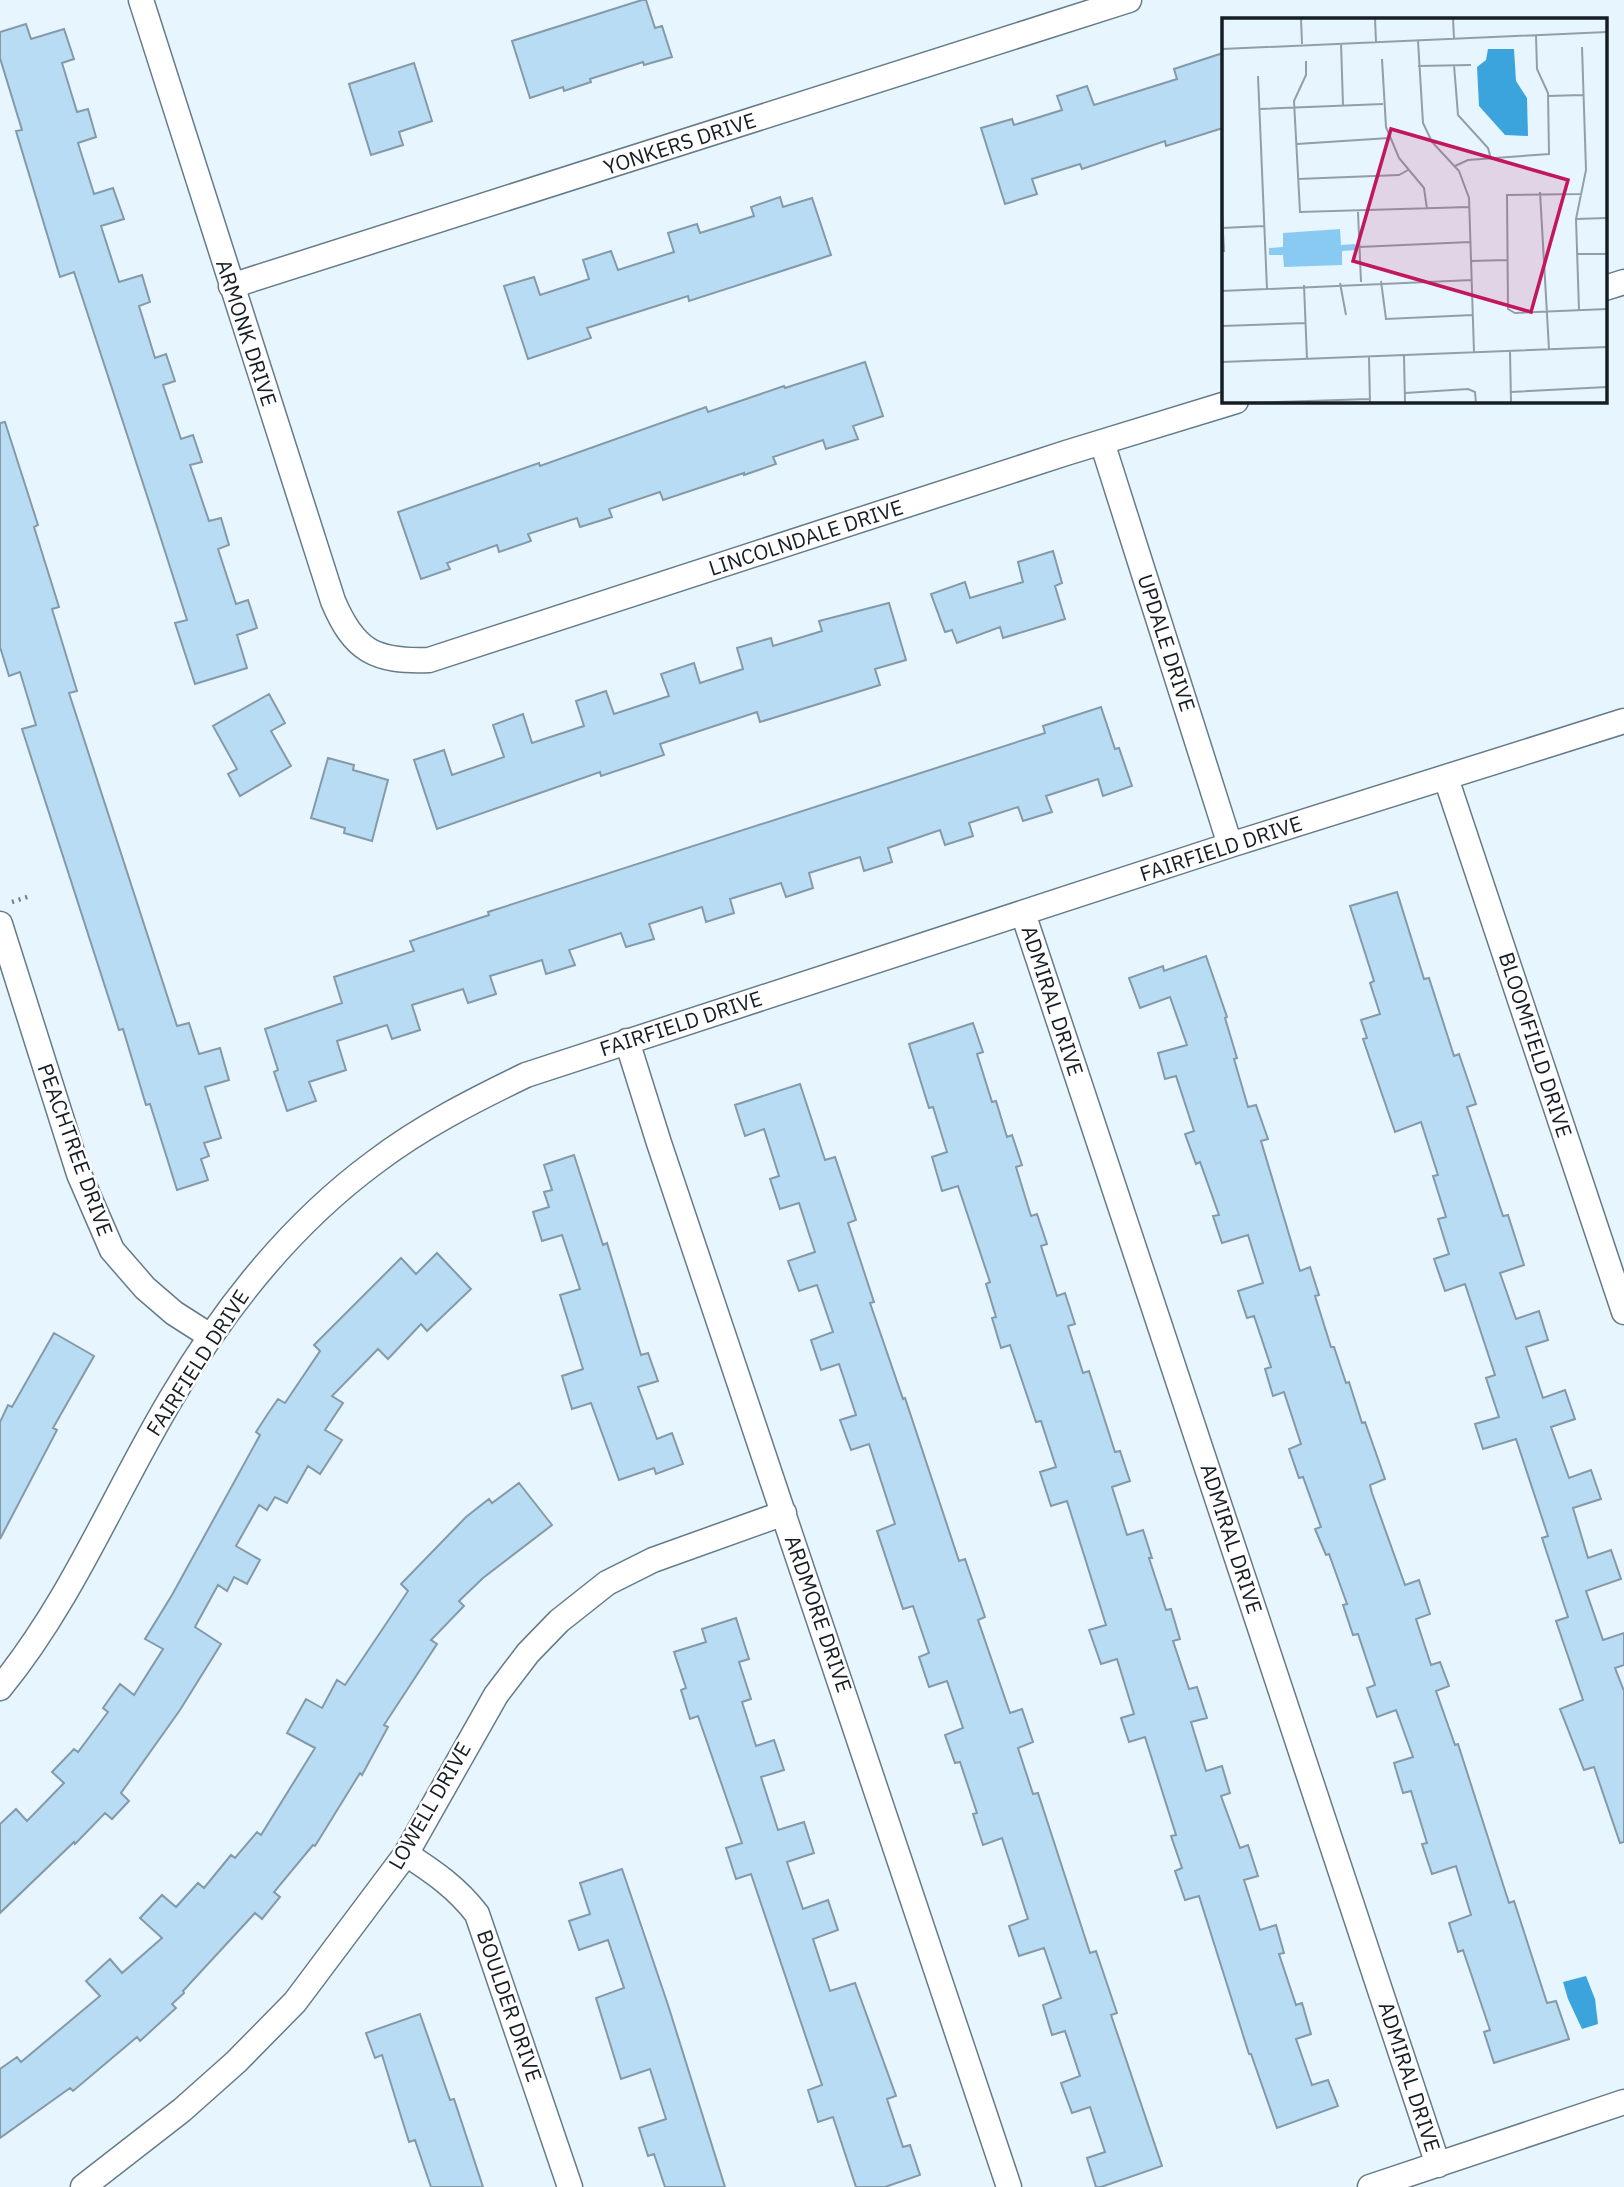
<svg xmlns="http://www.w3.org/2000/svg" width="1624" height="2187" font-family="'IBM Plex Sans',sans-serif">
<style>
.water{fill:#3ca4dd}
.building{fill:#b8dcf4;stroke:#849aa8;stroke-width:2}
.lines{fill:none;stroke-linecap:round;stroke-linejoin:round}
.minor-casing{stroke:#667b89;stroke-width:27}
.path{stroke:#747f86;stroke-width:4.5;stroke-dasharray:2 5;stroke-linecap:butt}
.minor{stroke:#fff;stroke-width:24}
.labels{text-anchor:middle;stroke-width:5;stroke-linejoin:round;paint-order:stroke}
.street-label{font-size:21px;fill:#161e24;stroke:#fff}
.inset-road{fill:none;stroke:#939fa7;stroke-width:2}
.view{fill:#c2185b;fill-opacity:0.15;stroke:#c2185b;stroke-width:3.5}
.inset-edge{fill:none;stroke:#161e24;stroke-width:3.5}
</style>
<rect width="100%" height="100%" fill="#e7f5fe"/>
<path class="water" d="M1586,1976l9,23 3,25 -16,5 -14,-30 -5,-17z"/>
<path class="building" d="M642,0h4l9,28 7,-2 10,31 -28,8 -1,-3 -53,17 1,3 -27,9 -1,-4 -33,11 -18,-57z
M26,24l5,15 33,-10 10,30 -12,4 15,49 11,-3 8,28 -18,6 16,51 19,-6 11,31 -23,7 18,56 23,-7 8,27 -11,4 16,52 11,-4 9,27 -12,4 18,54 12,-4 9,27 -12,3 19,56 12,-3 8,27 -11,4 18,55 12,-4 9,28 -20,7 10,33 -52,16 -20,-61 12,-3 -34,-106 -79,-242 -14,5 -44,-146 6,-1 -22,-72v-26z
M1223,53v75l-57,18 -1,-5 -83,28 -2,-5 -48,15 5,15 -32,10 -24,-76 31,-9 2,6 48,-15 -5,-14 30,-10 7,19 83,-26 -3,-10z
M414,63l18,58 -33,11 4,13 -32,10 -22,-71z
M780,197l3,10 29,-9 19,57 -142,46 -1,-5 -101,32 4,10 -63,21 -24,-73 30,-9 6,18 49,-16 -6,-19 28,-9 7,19 56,-18 -6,-19 29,-9 3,9 54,-17 -3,-9z
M865,362l18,54 -30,10 5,13 -32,10 -3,-9 -50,17 3,7 -32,11v-2l-81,27 -3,-8 -51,17 3,8 -32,10 -3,-9 -49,16 3,7 -32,11 -2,-7 -50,18 3,6 -29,10 -23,-67 141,-49 1,3 166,-59 2,5 76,-26 1,2z
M5,422l33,103 -4,2 25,80 -7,2 25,82 -8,2 108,333 12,-3 10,31 21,-6 9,32 -24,7 16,51 -17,5 5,13 -8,3 7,21 -31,10 -27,-86 -4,1 -23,-76 -4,1 -97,-301 14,-4 -16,-53 -11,4 -9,-29v-224z
M1053,551l9,32 -7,3 10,33 -62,19 -3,-11 -43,16 -5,-13 -7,2 -14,-38 34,-12 5,16 53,-16 -5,-20z
M889,603l17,57 -31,9 5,16 -120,37 -3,-10 -97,32 4,11 -63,21 -1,-4 -163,57 -23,-69 30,-10 8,25 52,-18 -11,-32 30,-11 9,29 52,-17 -8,-25 30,-10 8,23 55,-18 -8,-22 33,-11 6,20 43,-14 -6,-21 34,-10 2,8 49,-15 -3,-10z
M269,694l16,29 -14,8 20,35 -51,30 -12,-22 9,-5 -24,-43z
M1101,707l14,42 4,-1 13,38 -29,10 -5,-17 -52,17 6,16 -29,9 -5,-14 -49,16 4,13 -28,9 -5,-15 -52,18 4,14 -28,9 -4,-14 -51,16 4,15 -27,9 -5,-14 -51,16 4,14 -28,9 -4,-15 -53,17 5,15 -28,8 -5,-14 -52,17 6,15 -29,9 -4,-14 -52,16 6,18 -28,9 -5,-14 -51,16 8,25 -28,9 -5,-14 -50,16 9,29 -37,12 7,19 -29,10 -13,-39 4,-2 -13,-41 77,-26 -8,-26 80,-26 -4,-10 79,-26 -1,-3 557,-179 -2,-7z
M328,758l26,7 -1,5 35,10 -16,61 -28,-8 1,-5 -34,-10z
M1397,892l27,87 5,-1 25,78 5,-2 17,50 -9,3 36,109 5,-1 16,50 -24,8 16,46 23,-8 9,29 -22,7 17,51 22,-8 10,29 -24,8 18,51 22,-8 10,29 -28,9 15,50 23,-8 10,29 -35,12 17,49 21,-7v32l-9,3 9,23v151l-4,1 -26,-76 -10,3 -24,-61 23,-9 -27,-79 12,-4 -26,-79 6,-2 -32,-97 -33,10 -8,-25 24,-7 -13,-39 9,-3 -30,-91 -20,7 -11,-32 15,-5 -11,-35 8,-2 -13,-41 5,-1 -17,-53 -26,10 -32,-93 4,-1 -6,-18 19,-6 -10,-31 4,-2 -24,-75z
M1206,956l21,61 -2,1 12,40 -3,1 14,48 8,-2 12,34 -7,2 39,130 10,-4 9,28 -4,1 16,51h3l12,36 3,-1 13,41 3,-1 20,57 -15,6 2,8 33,92 14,-5 11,34 -14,5 15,46 9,-3 9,24 -13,5 19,54 3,-1 51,159 5,-2 33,102 9,-2 13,38 -75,24 -10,-31 6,-2 -27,-80 -5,2 -9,-29 22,-8 -15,-49 -24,8 -10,-30 5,-1 -16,-52 -8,2 -9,-30 19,-6 -17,-47 -19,7 -10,-29 8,-3 -17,-51 -5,1 -10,-30 4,-1 -18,-50 -3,1 -11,-26 6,-2 -18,-50 -4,1 -10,-29 12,-5 -17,-52 -11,4 -8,-27 6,-2 -17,-51 -7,2 -9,-27 25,-8 -15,-48 -26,8 -9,-27 6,-1 -19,-53 -4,2 -11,-30 9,-3 -18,-55 -11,3 -7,-26 29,-8 -17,-48 -30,11 -11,-30 34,-12 1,5z
M973,1023l10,29 -6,2 15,48 4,-1 11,36 5,-2 10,30 -6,2 15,49 6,-2 10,30 -6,2 16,50 8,-3 10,31 -7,2 15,47 6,-2 26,81 5,-1 10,30 -18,6 15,48 16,-5 9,28h-3l17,52 5,-1 9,30 -7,2 16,48 8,-2 10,31 -16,4 15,49 16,-5 8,27 -9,3 19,52 8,-3 10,31 -14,4 16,50 16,-5 8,28 -5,1 17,51 6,-2 9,31 -15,5 16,46 16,-5 10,26 -61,22 -26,-74h-2l-50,-158 -14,4 -10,-29 7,-3 -11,-32 5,-1 -31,-98 -16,5 -8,-24 13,-4 -17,-55 -16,5 -12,-34 17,-5 -39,-124 -16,5 -11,-34 16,-5 -15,-46 -5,1 -26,-77 -9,3 -9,-30 4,-1 -10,-33 4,-2 -32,-96 -16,5 -10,-34 15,-5 -14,-45 -4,1 -20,-64z
M800,1084l25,76 10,-3 21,63 -8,3 26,79 -4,1 33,96 2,-1 54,163 6,-2 20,58 -7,3 32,93 12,-4 11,33 -15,6 15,46 5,-1 52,160 6,-2 21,62 -6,2 51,151 -61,21h-5l-9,-29 18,-6 -15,-45 -18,6 -11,-30 19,-7 -15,-45 -13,4 -9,-30 18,-7 -17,-50 -25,8 -10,-30 19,-7 -26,-81 -19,7 -10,-31 4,-1 -17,-51 -5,1 -10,-28 18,-7 -16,-47 -18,6 -10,-30 10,-4 -16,-47 -10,3 -26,-78 18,-7 -26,-80 -18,6 -11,-30 16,-5 -17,-51 -18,6 -10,-30 22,-8 -16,-47 -18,6 -11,-30 27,-9 -16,-49 -19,6 -10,-30 9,-3 -15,-47 -19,7 -10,-31z
M574,1155l29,90 4,-2 34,112 7,-2 10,28 -20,6 19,52 15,-6 11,31 -27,10 -2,-6 -35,12 -28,-77 -19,6 -10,-33 21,-7 -23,-74 20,-6 -18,-54 -20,6 -9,-29 16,-5 -5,-15 8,-2 -8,-25z
M437,1253l34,36 -44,42 -6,-7 -33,35 -10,-10 -46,47 11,7 -18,27 17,10 -22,34 -12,-8 -21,37 -12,-6 -8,13 -8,-5 -23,41 24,14 -13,24 -13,-7 -7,14 -9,-6 -23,42 26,17 -41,66 -59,83 8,8 -17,18 -7,-6 -30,31 -1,-2 -74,71v-89l16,-15 11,12 37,-38 -12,-11 22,-23 4,3 30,-40 -5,-4 17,-24 14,11 29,-46 -18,-10 27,-44 88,-160 -4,-3 11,-17 11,-16 7,4 35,-52 -6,-6 87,-87 15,16z
M54,1333l40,23 -41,72 4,2 -57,109v-117l8,-17 4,2z
M519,1483l33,42 -69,53 -24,23 5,5 -33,34 6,4 -53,81 4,2 -26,48 -2,-2 -45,73 -2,-1 -39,47 6,5 -18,22 -7,-6 -72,78 1,2 -12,11 4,4 -36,33 -3,-4 -64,54 -3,-3 -70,50v-69l17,-12 4,5 79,-66 -14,-15 24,-22 12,14 40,-35 -22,-20 22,-23 14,12 22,-24 6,5 27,-33 4,3 22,-26 4,3 54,-87 -28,-15 19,-34 16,9 15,-28 8,5 63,-94 -7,-7 65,-67 23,-18 3,4z
M736,1618l13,41 -10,3 12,37 -9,3 14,44 18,-6 10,30 -23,7 17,53 26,-8 10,31 -27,9 16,47 25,-9 10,30 -25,9 17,52 25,-8 41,113 -9,3 16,48 7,-2 10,30 -35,12h-29l-23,-70 -15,5 -10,-32 14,-5 -71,-211 -15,5 -10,-31 16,-5 -44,-127 -8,3 -9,-29 5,-2 -12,-36 32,-10 -4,-13z
M622,1869l46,136 57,182h-60l-11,-33 -6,2 -9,-28 27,-9 -16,-50 -29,10 -25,-81 28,-10 -16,-48 -29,10 -10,-29 21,-7 -10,-31z
M420,2014l30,86 4,-1 29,88h-52l-16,-47 -6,2 -27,-87 -7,3 -9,-25z"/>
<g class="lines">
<g class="minor-casing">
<path id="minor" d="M141,0l192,601c21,50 42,61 96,59l637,-207 170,-52
M231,286l898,-286
M1605,288l19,-6
M1102,442l128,403
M1446,778l178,534
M1023,913l415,1252
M0,924l79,250 33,76 33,38 29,25 36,23
M627,1041l32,102 350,1044
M0,1688c72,-88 114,-194 172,-291 53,-90 119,-173 203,-235 46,-35 99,-62 151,-87l704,-230 394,-124
M406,1854c28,18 51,34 71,60l93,273
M83,2187l99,-77 54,-48 59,-60 111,-148 90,-159 32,-42 31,-32 48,-38 46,-23 131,-47
M1370,2187l254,-85"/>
</g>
<path class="path" d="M12,902l18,-6"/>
<use href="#minor" class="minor"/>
</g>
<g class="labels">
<g class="street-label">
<text transform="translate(680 144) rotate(-18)" y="7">YONKERS DRIVE</text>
<text transform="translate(246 333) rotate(72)" y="7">ARMONK DRIVE</text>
<text transform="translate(806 538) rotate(-18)" y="7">LINCOLNDALE DRIVE</text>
<text transform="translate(1166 643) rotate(72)" y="7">UPDALE DRIVE</text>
<text transform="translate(1221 849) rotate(-18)" y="7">FAIRFIELD DRIVE</text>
<text transform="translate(1052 1001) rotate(72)" y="7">ADMIRAL DRIVE</text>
<text transform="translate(681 1024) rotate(-18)" y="7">FAIRFIELD DRIVE</text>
<text transform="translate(1535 1045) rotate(72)" y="7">BLOOMFIELD DRIVE</text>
<text transform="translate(75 1150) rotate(70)" y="7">PEACHTREE DRIVE</text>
<text transform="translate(198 1363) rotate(-57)" y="7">FAIRFIELD DRIVE</text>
<text transform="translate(1231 1539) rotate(72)" y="7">ADMIRAL DRIVE</text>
<text transform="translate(818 1614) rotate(71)" y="7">ARDMORE DRIVE</text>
<text transform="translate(430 1806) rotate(-60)" y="7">LOWELL DRIVE</text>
<text transform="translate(509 2006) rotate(71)" y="7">BOULDER DRIVE</text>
<text transform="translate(1409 2077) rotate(72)" y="7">ADMIRAL DRIVE</text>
</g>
</g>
<g transform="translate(1222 18)">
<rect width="385" height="385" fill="#e7f5fe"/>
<path d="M118,211l1,16 14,-1 1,6 -14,1v14l-58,2 -1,-12h-14v-7l14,-1v-14z" fill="#89caf3"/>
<path d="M266,31h26l2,32 11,17 1,38 -23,-1 -26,-29 -2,-39 9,-7z" fill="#3ca4dd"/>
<path class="inset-road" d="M79,0l1,26M153,0l1,24M231,0l1,21M196,23l5,82 9,19 27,29 10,27 5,154M119,25l2,62M0,31l385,-17M160,41l4,68 13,31 25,30 3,21M84,43v14l-12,26 6,111 169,-5M232,47l4,50 30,33 3,11M196,48l53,-1M36,58l9,213M326,78l35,-1M38,91l123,-5M75,126l92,-6M233,148l13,-6 81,-6 -1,-61 -11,-24 -1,-34M76,161l101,-4 9,-5M318,174l9,157M360,176l-75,1 1,114 7,4 92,-4M0,194l2,40M136,194l3,70M354,201l31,-1M0,210l42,-2M137,229l111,-5M356,236h29M249,243l36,-1M159,263l5,38 87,-4M118,265l6,32M82,267l3,74M0,273l250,-11M357,292l-3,-91 10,-49 -4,-123M0,308l84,-3M288,333l1,52M182,338l1,47M147,339l1,46M0,344l385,-15M289,374l96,-5M183,375l63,-4 7,3 1,11M23,385l124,-4"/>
<path class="view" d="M169,111l177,51 -37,132 -178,-51z"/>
<rect width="385" height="385" class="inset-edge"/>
</g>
</svg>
